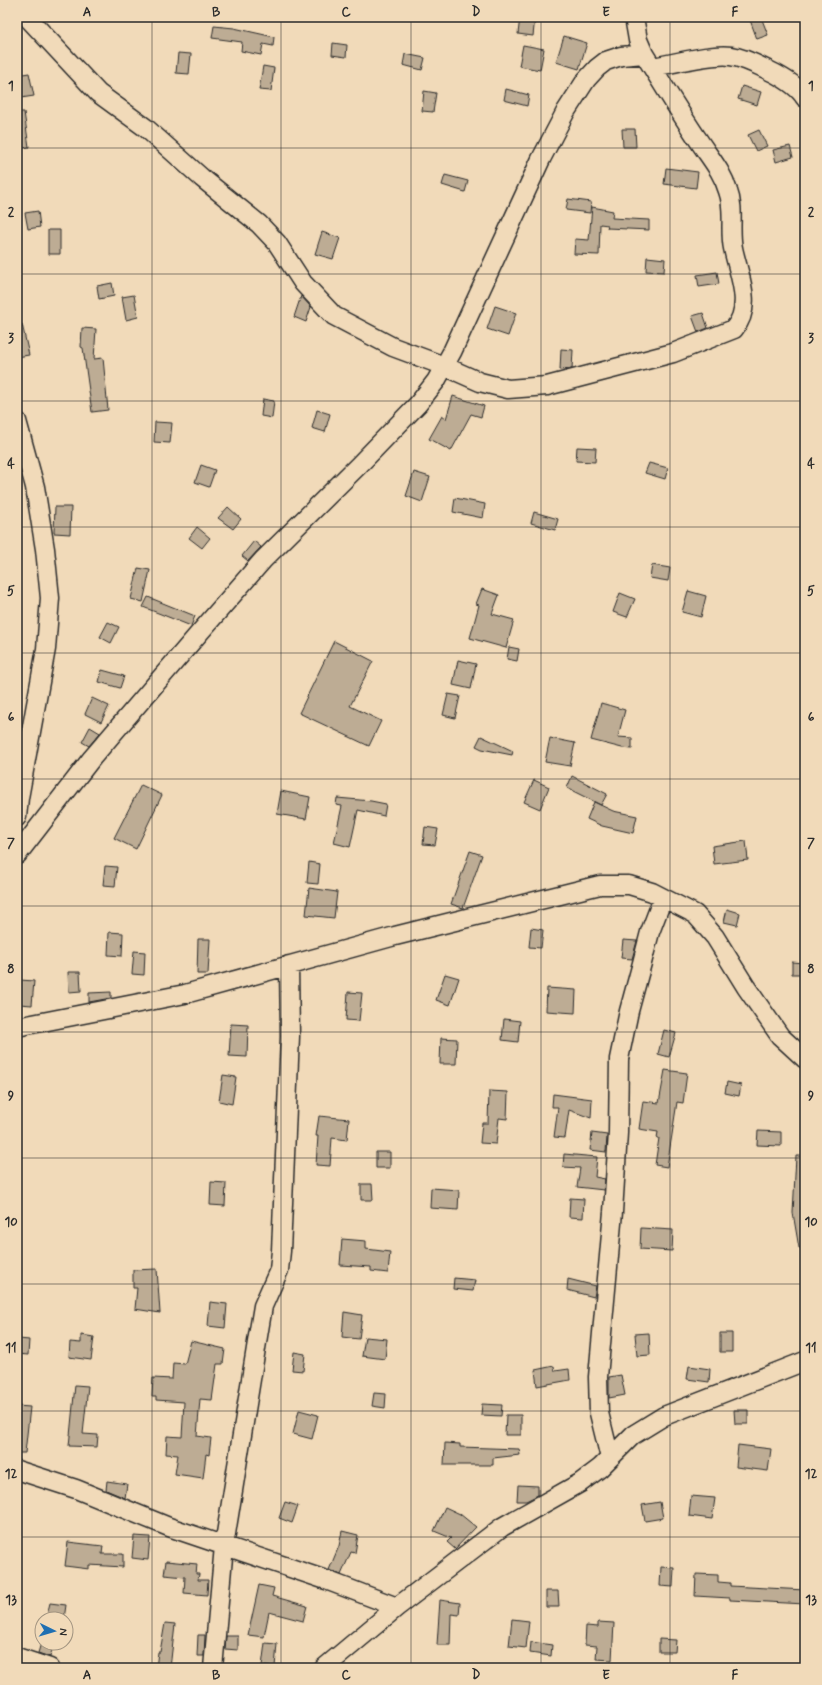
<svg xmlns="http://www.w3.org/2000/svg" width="822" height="1685" font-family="Mynerve,sans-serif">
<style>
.building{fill:#bdac94;stroke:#2b2b2b}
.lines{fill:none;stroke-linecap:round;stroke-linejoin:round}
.minor-casing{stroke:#2b2b2b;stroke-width:21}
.minor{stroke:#f1dab9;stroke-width:18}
.grid{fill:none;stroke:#2b2b2b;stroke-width:1;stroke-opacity:0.55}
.neatline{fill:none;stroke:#2b2b2b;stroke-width:1.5}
.grid-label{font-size:13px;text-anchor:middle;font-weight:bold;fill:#2b2b2b}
</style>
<rect width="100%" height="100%" fill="#f1dab9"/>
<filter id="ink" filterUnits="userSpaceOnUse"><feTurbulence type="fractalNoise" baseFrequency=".025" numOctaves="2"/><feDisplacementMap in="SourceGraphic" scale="8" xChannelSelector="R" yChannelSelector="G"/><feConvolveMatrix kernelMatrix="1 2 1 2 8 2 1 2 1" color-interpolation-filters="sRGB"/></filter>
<g filter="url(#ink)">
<path class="building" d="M520,17h15l-2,19 -15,-2z
M761,17l7,18 -11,4 -7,-19z
M214,26l20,2 40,9 -1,9 -10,-2 -2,11 -20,-4 1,-9 -30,-4z
M564,36l23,7 -8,26 -23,-7z
M333,43l14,2 -1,12 -14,-2z
M523,45l21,4 -4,21 -21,-4z
M178,53l13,1 -2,20 -13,-1z
M405,54l20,4 -3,12 -19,-5z
M263,66l11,2 -3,23 -12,-1z
M29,73l5,23 -13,2 -4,-23z
M742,86l19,6 -4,13 -19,-6z
M506,89l23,6 -2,11 -23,-6z
M424,91l12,2 -3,19 -11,-1z
M17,112h7l5,35 -12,2z
M622,129h13l1,18h-13z
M759,130l8,16 -11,5 -8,-16z
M790,146l3,11 -17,5 -3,-12z
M666,168l32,4 -2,16 -32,-4z
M445,175l23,6 -3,11 -23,-7z
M568,199l23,3 -1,11 -24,-3z
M592,207l21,4 -1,7 37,2v10l-42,-2 1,-3 -8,-1 -1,31 -25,-1 1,-15 14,1z
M38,211l2,16 -12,2 -3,-16z
M48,230h12v24h-12z
M322,232l18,6 -7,21 -18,-5z
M647,257l18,2 -1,13 -18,-1z
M717,272l2,12 -20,3 -2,-12z
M112,283l2,13 -15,3 -2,-13z
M134,295l4,22 -12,3 -4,-23z
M301,296l10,11 -5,15 -12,-5z
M495,306l21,7 -8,23 -21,-7z
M703,313l5,15 -10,4 -6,-16z
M17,324h5l7,31 -12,2z
M82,328l14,1 -2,30 9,-1 5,52 -16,2 -9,-64 -2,-1z
M561,349l12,1 -1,19 -12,1z
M453,396l31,10 -3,11 -10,-3 -20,37 -22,-12 13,-23 4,3z
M263,399l11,2 -2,17 -11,-2z
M317,410l13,4 -5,18 -13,-4z
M155,422l17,1 -2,20 -16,-1z
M577,447l19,1 -1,14 -19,-1z
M649,463l19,5 -3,11 -20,-6z
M201,465l14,5 -6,17 -14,-5z
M414,472l16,5 -8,25 -16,-6z
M455,498l30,6 -2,14 -30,-6z
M55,507h16l-1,27 -16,-1z
M228,507l13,12 -8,10 -15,-11z
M534,512l24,7 -3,11 -24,-7z
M197,527l13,11 -8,10 -13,-10z
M254,541l7,6 -13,14 -6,-5z
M652,565l18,3 -2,13 -18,-3z
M138,568l12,2 -7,32 -12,-3z
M482,589l17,6 -7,19 22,6 -8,28 -36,-10 9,-33 -3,-1z
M688,591l18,5 -5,21 -19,-5z
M620,593l15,6 -8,18 -14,-5z
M148,597l47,19 -4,10 -48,-19z
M108,622l11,5 -8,16 -11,-6z
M334,641l39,20 -23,45 31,15 -12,25 -70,-33z
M509,647l10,2 -2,12 -10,-2z
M458,660l18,4 -5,25 -18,-4z
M102,670l22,6 -4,12 -21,-6z
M448,694l12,2 -5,22 -12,-3z
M92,698l17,8 -8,16 -16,-8z
M601,703l24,7 -7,27 14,1v11l-10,-1 -31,-8z
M90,727l10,6 -11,13 -7,-4z
M481,736l32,15 -1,4 -30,-6 -6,-3z
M550,738l25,5 -5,23 -25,-4z
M572,776l35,18 -6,11 -34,-17z
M534,780l15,7 -9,22 -16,-7z
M141,785l21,10 -26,54 -22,-11z
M281,791l29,6 -4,22 -29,-5z
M337,798l34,3 15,3 -2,12 -26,-6 -8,37 -16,-4 8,-37 -6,-1z
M594,802l19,9 24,5 -4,17 -31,-7 -15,-7z
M425,827l13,2 -3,16 -12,-1z
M746,841l2,19 -34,4 -2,-18z
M470,851l12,4 -19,53 -12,-4z
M309,862l11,2 -2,20 -11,-1z
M105,866l12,1 -2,19 -12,-1z
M309,888l28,4 -3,26 -28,-3z
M727,909l13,4 -3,12 -13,-3z
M531,928l12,2 -2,18 -12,-1z
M109,932l14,1 -1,23 -14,-1z
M198,939h12l-2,35h-11z
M623,940l14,1 -5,18 -11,-1z
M134,951l11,1 -1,23 -12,-1z
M792,962l13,1v11h-13z
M68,972h12l1,19 -12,1z
M445,974l14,4 -9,27 -14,-5z
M20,980l14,1 -2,24 -13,-1z
M547,988l29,2 -1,23 -29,-2z
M111,992v6l-22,4v-9z
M348,992l14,1 -3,28 -13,-1z
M504,1019l16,2 -2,21 -16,-2z
M231,1024l17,1 -1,32 -18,-1z
M664,1030l12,3 -7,24 -11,-3z
M441,1038l16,1 -1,25h-16z
M665,1070l22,3 -4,30 -6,-1 -10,65 -12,-2 4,-27h-2l1,-6 -19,-3 4,-28 16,2z
M223,1075l13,2 -4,27 -13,-3z
M727,1082l14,3 -2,11 -14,-3z
M489,1091l19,1 -1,27 -8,-1 -3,26 -16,-1 2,-20h6z
M553,1094l39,5 -1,19 -22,-8 -4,28 -11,-1 4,-30h-6z
M319,1116l30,3 -2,21 -15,-2 -2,28 -14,-1 2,-29h-2z
M758,1131l23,1v14l-24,-1z
M592,1133l15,2 -1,17 -16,-2z
M376,1152h14v16h-14z
M564,1154l33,3 -2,20 10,2 -1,11 -27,-3 3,-19 -17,-1z
M796,1156h9v91l-6,1 -6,-35z
M211,1182l15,1 -1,23 -15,-1z
M361,1184h11l1,16h-12z
M431,1188l28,2 -1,20 -28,-2z
M570,1198l14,1 -1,19 -14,-1z
M641,1228l32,2 -1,21 -32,-2z
M342,1239l24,2v8l24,3 -2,21 -17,-2v-4l-31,-2z
M157,1269l3,44 -25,-4 2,-21h-4v-18z
M454,1278l21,2 -2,11 -20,-2z
M568,1279l28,7 -2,11 -27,-7z
M210,1302l17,2 -2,24 -17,-2z
M344,1312l18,3 -3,24 -17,-2z
M649,1333l1,22 -13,1 -2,-22z
M720,1333h12v19h-12z
M81,1335l13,2 -3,23 -22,-3 1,-15 11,1z
M365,1337l22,2 -2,20 -23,-3z
M19,1339l10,1 -1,15 -11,-1z
M191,1341l34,8 -2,15h-6l-5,36 -12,-1 -3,37 14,2 -2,17 -3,-1 -3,24 -28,-4 3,-19 -12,-1 1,-18 15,1 2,-35 -28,-2v-3h-4l1,-19 19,1 1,-16 12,1z
M294,1352l11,2 -2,17 -11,-1z
M554,1366l1,5 14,-2 1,11 -33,6 -2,-16z
M689,1366l21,3 -1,13 -22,-3z
M621,1375l4,20 -16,3v-21z
M75,1385l13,1 -5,48 15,1 -1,12 -28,-1z
M374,1393l12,1 -1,14 -13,-2z
M482,1404l20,1 -1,11 -20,-1z
M17,1406l13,1 -5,46h-8z
M299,1410l19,5 -6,24 -19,-5z
M734,1410h14v14h-13z
M506,1415h15v20h-16z
M445,1443l15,1v3l59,2 1,6 -27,3v7h-49z
M738,1445l33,4 -3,22 -32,-4z
M107,1481l20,3 -2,14 -19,-8z
M518,1485l20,1v9l-12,6h-9z
M691,1496l24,2 -3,21 -23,-3z
M285,1502l13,4 -6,17 -13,-5z
M660,1502l3,16 -18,3 -3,-16z
M445,1507l15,7 16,13 -21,22 -8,-7 4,-4 -17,-7z
M342,1531l16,4 -3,18 -4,-1 -10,23 -12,-5 10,-24z
M134,1536l16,1 -2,23 -16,-2z
M68,1542l35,4 -1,8h21v13l-34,-2v4l-24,-3z
M166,1561l31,3 -1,10h3l-1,6h10l-1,15 -23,-2 1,-16 -21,-2z
M661,1567l13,1 -1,19 -13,-1z
M696,1574l22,1v7l12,1v3l75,4v14l-75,-4v-2l-35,-2z
M259,1585l15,3 -2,8 35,10 -4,15 -34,-9 -5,25 -16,-2z
M546,1591h12l1,16h-13z
M440,1600l20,3 -1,12 -8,-1 -1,31h-13z
M50,1603l16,2 -2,14h-18z
M512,1619l17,2 -3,27 -17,-2z
M598,1622l16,1 -2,37 -16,-1 1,-13 -12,-1 1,-19 12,1z
M165,1623l10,1 -5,44h-14l2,-16h2z
M198,1635h7l-1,21h-7z
M226,1636h12v14l-13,-1z
M659,1639l17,1 -1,12h-16z
M531,1642l21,3 -1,11 -21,-3z
M41,1643h13l-4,14 -12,-4z
M265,1643l12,1 -2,23 -13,-1z"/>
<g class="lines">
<g class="minor-casing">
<path id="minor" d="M27,17l71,76 48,35 56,50 57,46 18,19 26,40 31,33 59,31 51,19 36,16 28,7 39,-3 126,-33 61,-24c20,-23 4,-56 -1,-81 -4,-19 2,-39 -5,-57 -6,-20 -18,-33 -29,-50 -19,-28 -37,-58 -55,-87l-6,-14 -4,-23
M652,67c21,-3 59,-14 79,-11 15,2 30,11 43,17 11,6 25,14 31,25
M17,421l18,66 10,62 5,49 -4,51 -27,149 -2,19
M17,855l75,-97 109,-127 62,-71 96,-95 59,-61 18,-23 16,-29 89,-193 25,-48 20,-31 11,-12 9,-7 15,-5 23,-2
M17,1027l168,-33 210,-58 205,-51h29l23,7 43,22 20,23 31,50 34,49 25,23
M610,1458l-11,-45 -1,-36 15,-165 5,-79 1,-74 10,-48 13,-48 8,-31 13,-34
M17,1470l59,19 93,38 157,53 71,27
M17,1657l33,11
M213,1668l11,-122 34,-210 5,-30 16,-36 2,-19 9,-215 -1,-71
M324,1668l73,-61 105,-80 78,-44 20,-15 33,-33 31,-19 141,-55"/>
</g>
<use href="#minor" class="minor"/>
</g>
</g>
<path class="grid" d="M152,17v1651M281,17v1651M411,17v1651M541,17v1651M670,17v1651M17,148h788M17,274h788M17,401h788M17,527h788M17,653h788M17,779h788M17,906h788M17,1032h788M17,1158h788M17,1284h788M17,1411h788M17,1537h788"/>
<rect width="822" height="1685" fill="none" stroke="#f1dab9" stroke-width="44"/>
<g transform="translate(54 1631) rotate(95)"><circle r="19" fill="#f1dab9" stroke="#a29480"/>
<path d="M0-3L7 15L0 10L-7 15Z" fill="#1f6fb2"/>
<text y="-6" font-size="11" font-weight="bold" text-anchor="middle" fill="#2b2b2b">N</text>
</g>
<rect x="22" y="22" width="778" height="1641" class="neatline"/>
<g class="grid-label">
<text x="87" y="16">A</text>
<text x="216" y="16">B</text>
<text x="346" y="16">C</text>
<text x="476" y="16">D</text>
<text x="606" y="16">E</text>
<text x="735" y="16">F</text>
<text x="11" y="90">1</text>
<text x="811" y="90">1</text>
<text x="11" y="216">2</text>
<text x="811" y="216">2</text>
<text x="11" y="342">3</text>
<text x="811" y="342">3</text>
<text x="11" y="468">4</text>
<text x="811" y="468">4</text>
<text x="11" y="595">5</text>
<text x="811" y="595">5</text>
<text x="11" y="721">6</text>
<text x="811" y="721">6</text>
<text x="11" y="847">7</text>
<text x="811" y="847">7</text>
<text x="11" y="973">8</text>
<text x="811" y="973">8</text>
<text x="11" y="1100">9</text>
<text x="811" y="1100">9</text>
<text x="11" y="1226">10</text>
<text x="811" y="1226">10</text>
<text x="11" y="1352">11</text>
<text x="811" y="1352">11</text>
<text x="11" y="1478">12</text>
<text x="811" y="1478">12</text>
<text x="11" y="1604">13</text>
<text x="811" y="1604">13</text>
<text x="87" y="1679">A</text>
<text x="216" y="1679">B</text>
<text x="346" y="1679">C</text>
<text x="476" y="1679">D</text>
<text x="606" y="1679">E</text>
<text x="735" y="1679">F</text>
</g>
</svg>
